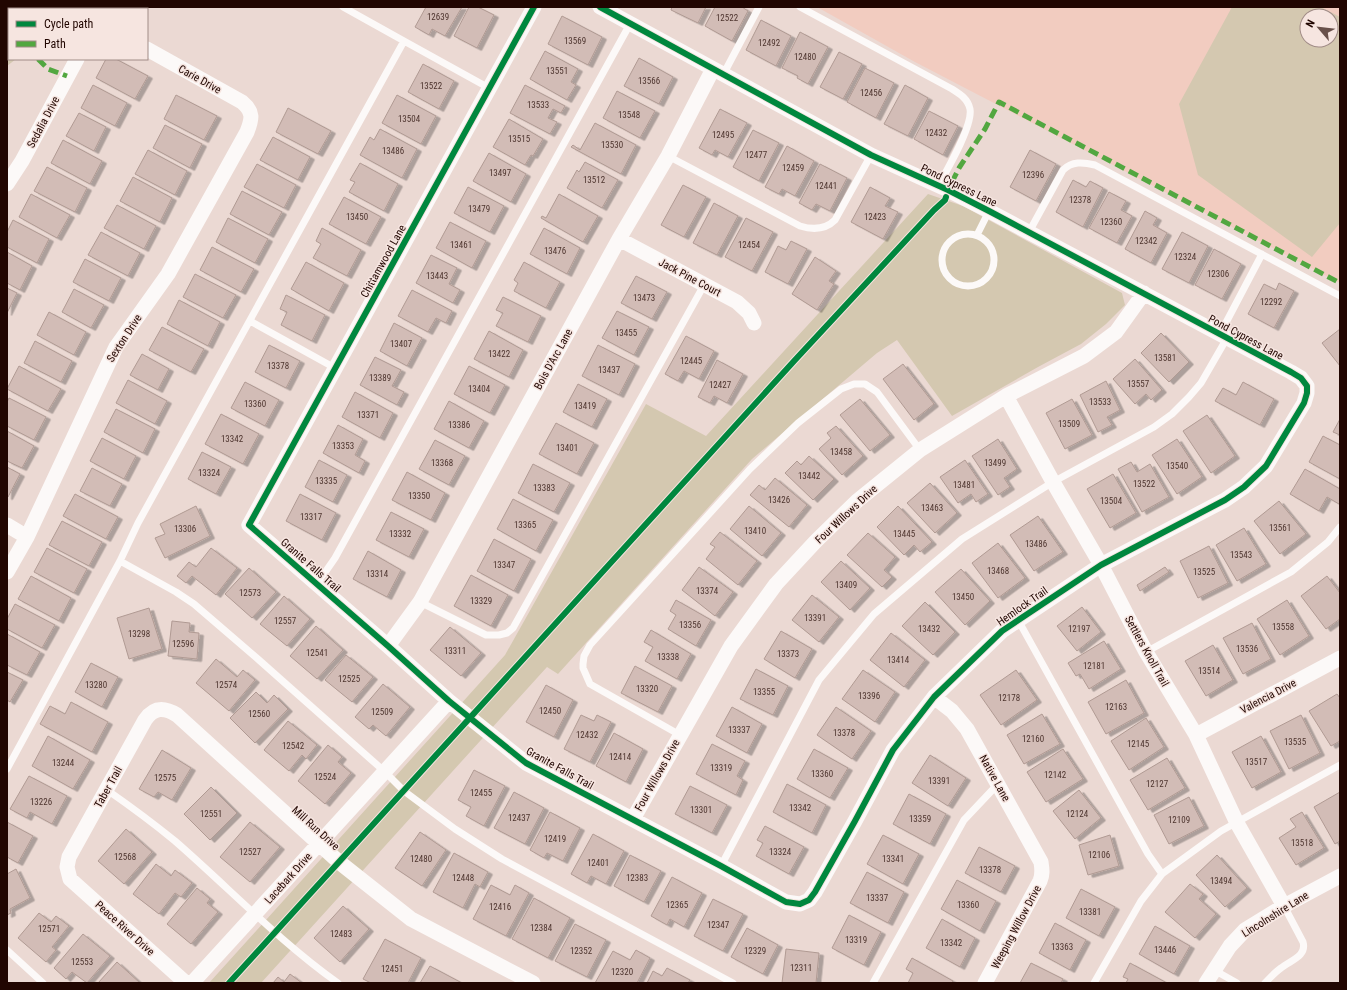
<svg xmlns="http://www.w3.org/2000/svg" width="1347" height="990" font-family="'Roboto Condensed',sans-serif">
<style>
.built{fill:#f2ccc0;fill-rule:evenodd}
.green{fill:#d4c8b0;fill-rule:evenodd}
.building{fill:#d2bcb6;stroke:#b09a93;filter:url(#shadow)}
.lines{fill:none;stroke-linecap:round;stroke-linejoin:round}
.lane{stroke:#fcf9f8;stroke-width:7}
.street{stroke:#fcf9f8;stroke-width:15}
.quiet{stroke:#52a740;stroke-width:5;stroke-dasharray:10 5;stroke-linecap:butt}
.cycleway-casing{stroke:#f6e5e0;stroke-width:8}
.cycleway{stroke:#00873e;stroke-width:6}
.labels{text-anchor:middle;stroke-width:3;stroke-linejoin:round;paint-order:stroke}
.number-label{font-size:9px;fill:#4d342e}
.street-label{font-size:11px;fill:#210601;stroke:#f6e5e0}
</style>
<defs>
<filter id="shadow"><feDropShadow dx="4.5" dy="2.5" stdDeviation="0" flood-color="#0004"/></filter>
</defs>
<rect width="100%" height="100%" fill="#ebd9d3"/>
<path class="built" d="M817,7h523v276l-425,-221zM1307,16h24v24h-24z"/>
<path class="green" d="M7,7h53l-2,2h-49v50h7l-9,7z
M1232,7h89l19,10v206l-28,34 -114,-82 -19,-71zM1307,16h24v24h-24z
M928,194l35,12 159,87 3,12 -19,19 -25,20 -43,23 -86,49 -55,-76 -20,13 -125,106 -194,215 -11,-7 -286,316h-52l296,-328 141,-251 60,32z"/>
<path class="building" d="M426,7h36l-17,29 -13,-7 -3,6 -14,-8z
M469,7h9l16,8 -17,33 -23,-12z
M672,7h34l-8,16 -27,-13z
M715,7h27l6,4 -16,30 -27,-15z
M562,16l40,21 -14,28 -40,-21z
M761,20l30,16 -15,30 -30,-16z
M800,32l28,15 -20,37 -11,-6 1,-2 -16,-8z
M545,51l33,18 -7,13 5,3 -9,15 -37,-21z
M839,52l23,12 -19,35 -23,-12z
M639,58l34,19 -14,27 -35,-18z
M106,59h10l32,17 -13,23 -39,-21z
M423,64l31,17 -15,28 -31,-17z
M865,68l29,15 -18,35 -29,-16z
M93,85l34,18 -12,23 -34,-18z
M525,85l40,21 -4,7 -8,-4 -5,9 9,4 -7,12 -40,-21z
M905,85l23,13 -20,38 -24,-12z
M617,91l38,20 -15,27 -37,-20z
M176,95l41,21 -13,24 -40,-21z
M397,95l39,21 -15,28 -39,-21z
M288,108l43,23 -13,23 -42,-22z
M720,109l27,14 -19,34 -13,-7 -3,5 -13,-7z
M929,111l29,15 -15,29 -29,-16z
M79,113l27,14 -12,24 -28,-15z
M509,119l34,20 -10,17 -2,-1 -6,10 -32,-18z
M595,123l41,22 -15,29 -50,-27 2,-2 7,5z
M165,125l37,19 -12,24 -37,-20z
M380,129l37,20 -15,29 -42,-23 10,-18 4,3z
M753,130l26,13 -20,38 -26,-14z
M273,137l37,20 -12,23 -38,-20z
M63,140l39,21 -12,23 -39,-21z
M787,146l27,15 -19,35 -13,-7 -3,5 -14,-7z
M148,150l39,21 -12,24 -40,-21z
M1030,150l26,14 -20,37 -26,-14z
M489,153l37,21 -15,28 -38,-21z
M585,162l33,18 -16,28 -35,-20 10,-18 2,2z
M360,163l38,21 -14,27 -35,-19 6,-10 -5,-2z
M257,164l39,21 -12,23 -40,-21z
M820,164l27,14 -17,33 -14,-7 -4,6 -13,-7z
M47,167l40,21 -12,24 -41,-21z
M133,177l39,21 -12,24 -40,-21z
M1073,180l13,7 4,-6 13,7 -20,39 -27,-15z
M683,185l23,12 -22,40 -23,-12z
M468,187l36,19 -14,26 -36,-19z
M870,187l20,11 -5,8 13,6 -15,27 -32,-17z
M242,191l40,21 -13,23 -39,-21z
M1109,192l17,9 -5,9 11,6 -15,27 -28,-15z
M31,194l39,21 -13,23 -38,-21z
M559,194l39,22 -15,26 -42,-24 1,-2 4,2z
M344,197l37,20 -15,27 -37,-20z
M714,203l24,13 -21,39 -24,-12z
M117,205l39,21 -12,23 -40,-21z
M1145,211l12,7 -4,7 14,8 -16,30 -26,-14z
M228,218l40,21 -13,24 -39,-21z
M746,218l27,14 -21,39 -27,-14z
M13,220l36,19 -12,24 -30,-16v-15z
M450,222l36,19 -14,27 -36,-20z
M322,228l39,22 -14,26 -34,-18 8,-14 -5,-3z
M544,228l36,20 -13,26 -37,-20z
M101,232l39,21 -12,23 -40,-21z
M1182,232l26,14 -19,37 -27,-14z
M791,241l16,8 -19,35 -23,-12 13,-26 8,4z
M212,247l42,22 -13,23 -41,-22z
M1214,249l27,15 -19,35 -27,-14z
M7,252l25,14 -12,24 -13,-7z
M431,255l26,13 -8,16 11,6 -7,13 -37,-20z
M815,257l21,14 -7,10 5,3 -17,26 -25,-16z
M85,259l36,19 -12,23 -36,-19z
M306,262l38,21 -15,28 -38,-22z
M524,262l36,20 -14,26 -32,-17 4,-8 -4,-3z
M195,274l41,21 -13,23 -40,-21z
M636,276l31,16 -15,27 -31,-16z
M1279,283l15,8 -20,37 -26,-14 16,-30 12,6z
M7,288l10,5 -10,20z
M74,289l30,16 -13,23 -29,-16z
M412,290l40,21 -6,12 -10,-5 -8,14 -30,-16z
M286,295l39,20 -13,26 -31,-16 6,-13 -7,-3z
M503,297l38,19 -13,26 -32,-16 7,-13 -7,-3z
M179,300l41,22 -12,24 -41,-22z
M617,311l32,16 -15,28 -32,-17z
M49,312l37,20 -12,23 -37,-20z
M394,323l28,15 -15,28 -27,-15z
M162,327l42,22 -13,23 -42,-22z
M1340,329v37l-18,-23z
M489,331l34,19 -14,27 -35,-18z
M1161,333l28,29 -20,20 -28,-29z
M686,336l28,15 -15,28 -15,-8 -6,10 -13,-7z
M35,341l37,20 -11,21 -37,-19z
M269,345l31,16 -14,27 -31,-16z
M598,345l37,19 -16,31 -37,-19z
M142,354l27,15 -11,21 -28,-15z
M375,357l26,13 -9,16 12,6 -7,13 -37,-20z
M1135,359l27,31 -11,10 -5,-6 -11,10 -22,-25z
M717,360l26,14 -16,29 -13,-7 -4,7 -12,-6z
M903,364l31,40 -20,16 -31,-41z
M19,366l42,23 -13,22 -41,-22z
M469,366l36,19 -15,28 -36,-19z
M128,380l39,21 -12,23 -39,-21z
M1106,381l14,29 -13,7 5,8 -14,7 -18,-37z
M245,382l34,18 -14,26 -34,-18z
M1243,382l31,17 -14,26 -45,-24 8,-13 13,7z
M578,384l29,15 -15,28 -29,-15z
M355,392l38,21 -13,25 -38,-21z
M9,398l37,19 -12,23 -27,-14v-24z
M860,399l30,36 -20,16 -30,-36z
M1072,399l20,36 -27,14 -19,-36z
M449,401l35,20 -15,27 -35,-19z
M116,409l39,20 -12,24 -39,-21z
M221,414l38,20 -16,30 -38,-20z
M1207,415l28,41 -24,17 -28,-42z
M1340,419v16l-7,-3z
M556,423l38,20 -17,31 -38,-20z
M338,425l25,14 -8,16 10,6 -6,12 -36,-20z
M836,426l27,30 -21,19 -23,-26 12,-11 -4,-5z
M7,431l27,15 -12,22 -15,-7z
M1323,436l17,9v34l-31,-17z
M102,438l34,18 -12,23 -34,-18z
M998,439l19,30 -13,9 6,9 -12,8 -26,-39z
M1177,439l25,38 -25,17 -25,-39z
M435,440l30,16 -16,29 -30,-16z
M202,452l29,15 -15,27 -28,-15z
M809,456l25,23 -21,21 -28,-27 12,-12 4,4z
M319,460l28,15 -14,27 -28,-15z
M965,460l23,34 -12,8 -5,-8 -13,9 -18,-26z
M1131,462l6,10 13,-8 19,33 -27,15 -24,-43z
M533,464l37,19 -16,29 -36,-19z
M7,467l13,7 -12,23h-1z
M92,468l30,16 -12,22 -30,-15z
M1305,469l35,20v13l-1,2 -12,-7 -8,14 -29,-17z
M407,472l38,21 -14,27 -39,-20z
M1113,474l23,39 -26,15 -23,-39z
M775,478l32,27 -18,22 -39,-32 9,-10 6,5z
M930,483l27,30 -22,20 -28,-30z
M75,494l43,23 -12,22 -43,-23z
M300,494l36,19 -14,27 -36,-19z
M513,499l40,21 -17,31 -39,-22z
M1279,501l27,33 -26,20 -26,-33z
M196,506l14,30 -45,22 -10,-20 10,-4 -5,-10z
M749,506l32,27 -19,23 -32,-27z
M898,506l34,36 -12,10 -6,-7 -10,10 -27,-28z
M391,512l33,17 -15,28 -33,-17z
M1038,516l25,36 -29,19 -24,-36z
M62,521l40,21 -13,24 -40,-21z
M1244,528l22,36 -29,17 -21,-36z
M720,532l37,29 -19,24 -32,-26 9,-12 -5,-3z
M868,533l27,24 -11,13 8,7 -10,10 -35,-32z
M494,539l37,20 -17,32 -37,-20z
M998,543l27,35 -27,20 -26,-35z
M1209,546l19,37 -30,15 -18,-37z
M47,548l40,21 -13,24 -40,-21z
M211,548l26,20 -21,27 -24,-19 -6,7 -9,-7 12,-14 7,5z
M368,551l33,19 -14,27 -34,-18z
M841,561l29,27 -20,22 -29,-28z
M699,567l34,25 -18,24 -33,-26z
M1165,567l4,5 -29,19 -3,-6z
M249,568l27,24 -24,26 -27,-24z
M961,569l29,32 -25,24 -30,-33z
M471,575l37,20 -17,31 -37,-20z
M31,576l40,22 -12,23 -41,-22z
M1327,576l13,17v26l-14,10 -25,-33z
M812,595l27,22 -20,25 -27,-22z
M284,596l26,23 -23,27 -27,-22z
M676,600l35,20 -15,26 -28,-17 8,-14 -6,-4z
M1287,600l22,36 -29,19 -23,-36z
M925,602l30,30 -22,23 -31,-29z
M15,604l40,21 -13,23 -35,-19v-10z
M1082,607l19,25 -24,19 -20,-25z
M149,608l13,41 -33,10 -12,-41z
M172,621l18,2 -1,9 10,1 -2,26 -29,-3z
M1252,623l19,36 -28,15 -20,-36z
M316,626l27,24 -26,29 -27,-23z
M450,627l31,26 -20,23 -31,-26z
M651,630l40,24 -14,25 -32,-18 8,-14 -9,-5z
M781,631l31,18 -17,29 -31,-19z
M891,633l34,27 -21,27 -34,-27z
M7,634l33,18 -13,23 -20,-10z
M1104,641l17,28 -32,20 -9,-15 -4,2 -8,-13z
M1213,645l20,35 -27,16 -21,-35z
M346,655l27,22 -21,25 -27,-22z
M216,659l21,18 6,-7 12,10 -26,31 -33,-28z
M91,663l27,14 -16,30 -27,-15z
M635,666l37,20 -14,26 -37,-19z
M756,669l32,17 -15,29 -33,-16z
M863,670l32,22 -20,30 -33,-23z
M1016,670l21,30 -36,25 -21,-30z
M7,672l16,8 -13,22 -3,-2z
M1126,680l18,33 -38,21 -18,-32z
M383,684l27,23 -24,29 -13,-11 -4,4 -14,-12z
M546,685l27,15 -19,37 -28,-15z
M256,692l11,11 7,-8 14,14 -33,34 -25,-25z
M1337,694l3,4v43l-9,5 -22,-35z
M71,702l37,20 -16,30 -52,-28 10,-18 15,8z
M732,707l30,17 -15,29 -31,-17z
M836,707l35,24 -19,28 -35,-24z
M1042,714l18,30 -36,20 -17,-29z
M581,715l13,6 3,-6 14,7 -21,40 -26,-13z
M1301,715l19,38 -31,16 -19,-38z
M1146,718l18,29 -35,23 -18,-29z
M288,721l29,24 -11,14 -4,-4 -13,16 -25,-21z
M614,733l29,16 -17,33 -30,-16z
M48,736l42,24 -17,29 -41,-23z
M1261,736l20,36 -29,16 -20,-36z
M712,744l33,17 -8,15 6,4 -7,15 -40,-21z
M328,745l14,12 -4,5 13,11 -26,31 -27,-23z
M814,749l34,19 -18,30 -33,-19z
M1063,749l20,30 -37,23 -19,-30z
M162,750l29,18 -19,32 -14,-8 -4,5 -15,-8z
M930,755l36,23 -18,28 -36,-23z
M1167,758l18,30 -37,22 -18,-30z
M474,770l31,16 -21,40 -18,-10 5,-9 -13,-7z
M29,776l38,20 -15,28 -22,-12 -3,6 -17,-9z
M787,784l39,21 -14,28 -39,-21z
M690,786l37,19 -15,28 -37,-19z
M211,787l26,26 -27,27 -26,-26z
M1079,790l22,28 -26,21 -22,-28z
M514,792l30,16 -19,36 -31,-16z
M1340,792v49l-5,3 -21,-37z
M909,794l37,20 -16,30 -37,-20z
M1189,797l15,29 -35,18 -15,-29z
M550,812l30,16 -17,33 -16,-8 -3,5 -14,-8z
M1302,812l22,36 -28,17 -17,-27 17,-11 -6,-8z
M7,822l26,14 -15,27 -11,-6z
M250,822l30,25 -30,35 -30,-25z
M765,826l39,21 -15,27 -33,-18 7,-13 -6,-3z
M126,829l26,23 -28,32 -26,-23z
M420,832l26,18 -24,36 -27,-18z
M593,834l31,17 -18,33 -15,-8 -4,7 -16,-9z
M883,835l36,19 -16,30 -36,-20z
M1110,835l9,31 -31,9 -9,-30z
M979,847l36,19 -14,26 -36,-19z
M454,853l34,19 -8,15 -5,-3 -12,24 -30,-16z
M630,855l31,16 -17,31 -30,-16z
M1217,855l30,33 -22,19 -29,-32z
M156,864l15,12 4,-6 17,13 -11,14 -6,-4 -16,21 -26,-20z
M16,869l14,29 -20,11 1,4 -4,2v-41z
M867,872l37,20 -16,31 -38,-20z
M672,877l30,16 -18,34 -14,-8 -3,6 -16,-9z
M957,880l39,21 -16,30 -39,-22z
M1190,884l13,10 -4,5 17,15 -21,24 -30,-26z
M491,885l19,10 5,-10 14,8 -23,43 -33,-17z
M197,888l13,11 -3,4 11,9 -27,32 -24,-20z
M1081,889l34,18 -16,29 -33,-18z
M534,898l36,20 -22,40 -36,-19z
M713,899l30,15 -20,37 -29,-15z
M343,906l26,23 -29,33 -26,-24z
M39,913l12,9 5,-6 13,10 -17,21 4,3 -10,12 -28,-24z
M849,915l32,17 -17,33 -32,-17z
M942,919l33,19 -15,29 -34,-19z
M1055,923l31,17 -16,30 -31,-17z
M575,924l31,16 -19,37 -32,-16z
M1155,926l35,20 -16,28 -35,-20z
M747,928l31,17 -15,29 -32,-17z
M83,934l27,22 -23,27 -15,-11 -6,7 -12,-11z
M385,939l36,19 -13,25h-37l-8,-4z
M786,949l33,4 -3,30h-34z
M636,950l14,8 -13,25h-42l18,-32 17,9z
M912,958l41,23 -2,2h-43l5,-10 -7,-4z
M117,962l23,21h-42z
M1031,963l32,16 -2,4h-41z
M1130,963l37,20h-41l2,-4 -5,-2z
M430,966l32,17h-42z
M667,968l23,12 -2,3h-41l6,-12 9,5z
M290,974l12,9h-29l5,-6 6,5z"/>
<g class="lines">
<path class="lane" d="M343,7l61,34
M800,7l152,82c8,5 16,10 18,20 3,17 -23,61 -32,77
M723,75l36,-68
M668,156l132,70c13,4 25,4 35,-6l36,-65
M1029,232l34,-62c9,-9 20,-8 32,-5l245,131
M942 260a26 26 0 1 1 52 0a26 26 0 1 1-52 0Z
M977,235l12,-24
M250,321l85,47
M1220,334l42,-80
M120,561l56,31 18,12 65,56 125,111 20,20 51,38 47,30 231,124
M316,583l10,-12 9,-13 295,-534
M420,602l66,33h13l8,-2 6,-5 191,-343
M1018,620l130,234 14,20
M1146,652l145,-80 37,-30 12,-15
M680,735l-90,-51 -7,-16v-4l1,-8 6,-11 160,-176 48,-46 43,-34 13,-5h11l12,8 43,58
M7,769l113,-208 18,-38 266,-482 85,47
M107,790c23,16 46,33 68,51 54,47 104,100 163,142
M721,866l98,-186 55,-66 88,-75 91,-57 101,-55 18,-13 17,-17 12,-14 26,-45
M7,950l36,33
M1214,970l23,13
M873,983l91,-163 34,-36
M1094,983l47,-82 21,-27 59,-43 119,-66
M1265,983c5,-5 10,-11 16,-15 10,-8 26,-12 22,-26l-19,-36"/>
<path class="street" d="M534,7l-285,518 139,121 61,55 77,62 195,103 65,36 14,2 9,-4 6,-8 40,-71 38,-71 41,-53 68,-66 99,-66 124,-65 19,-13 22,-21 38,-63 3,-10v-7l-6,-8 -10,-6 -302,-161 -41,-21 -77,-35 -271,-148
M7,184l15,-23 55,-102
M619,239l118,63 12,11 5,10
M1006,396l47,86 48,83 45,87 50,83 41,88 47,83
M7,525l20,12
M7,572l20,-35 89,-190 52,-73 79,-142c5,-13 7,-20 -5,-30l-95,-53
M388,646l32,-44 199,-363 49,-83 45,-87
M934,697l18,14 15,18 74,133c1,7 2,12 -1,19l-55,102
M1196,735l144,-77
M633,819l98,-173 45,-62 40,-43 41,-40 63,-51 86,-54 78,-40 32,-24 28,-39
M186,983l-116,-104 -3,-12 2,-10 76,-137c9,-13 19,-13 32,-5l162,147 72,57 122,64
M192,983l257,-282
M1206,983l24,-37 15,-16 39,-24 56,-30"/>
<path class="quiet" d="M7,8l1,-1
M7,29l2,2
M38,59l10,10 19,7
M952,182l7,-14 26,-39 14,-27 341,181"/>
<g class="cycleway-casing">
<path id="cycleway" d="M534,7l-285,518 139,121 61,55 77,62 195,103 65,36 14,2 9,-4 6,-8 40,-71 38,-71 41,-53 68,-66 99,-66 124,-65 19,-13 22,-21 38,-63 3,-10v-7l-6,-8 -10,-6 -302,-161 -41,-21 -77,-35 -271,-148
M229,983l566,-623 139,-150 11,-10 1,-3"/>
</g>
<use href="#cycleway" class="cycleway"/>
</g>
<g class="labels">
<g class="number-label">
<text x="438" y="20">12639</text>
<text x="727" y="21">12522</text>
<text x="575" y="44">13569</text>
<text x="769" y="46">12492</text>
<text x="805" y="60">12480</text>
<text x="557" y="74">13551</text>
<text x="649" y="84">13566</text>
<text x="431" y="89">13522</text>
<text x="871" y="96">12456</text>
<text x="538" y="108">13533</text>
<text x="629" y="118">13548</text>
<text x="409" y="122">13504</text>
<text x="936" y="136">12432</text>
<text x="723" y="138">12495</text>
<text x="519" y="142">13515</text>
<text x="612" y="148">13530</text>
<text x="393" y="154">13486</text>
<text x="756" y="158">12477</text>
<text x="793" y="171">12459</text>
<text x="500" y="176">13497</text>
<text x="1033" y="178">12396</text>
<text x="594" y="183">13512</text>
<text x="826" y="189">12441</text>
<text x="1080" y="203">12378</text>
<text x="479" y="212">13479</text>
<text x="357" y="220">13450</text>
<text x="875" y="220">12423</text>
<text x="1111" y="225">12360</text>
<text x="1146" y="244">12342</text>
<text x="461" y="248">13461</text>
<text x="749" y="248">12454</text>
<text x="555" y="254">13476</text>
<text x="1185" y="260">12324</text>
<text x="1218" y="277">12306</text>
<text x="437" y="279">13443</text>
<text x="644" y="301">13473</text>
<text x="1271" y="305">12292</text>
<text x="626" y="336">13455</text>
<text x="401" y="347">13407</text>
<text x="499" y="357">13422</text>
<text x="1165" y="361">13581</text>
<text x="691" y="364">12445</text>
<text x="278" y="369">13378</text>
<text x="609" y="373">13437</text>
<text x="380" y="381">13389</text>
<text x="1138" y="387">13557</text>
<text x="720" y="388">12427</text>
<text x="479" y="392">13404</text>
<text x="1100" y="405">13533</text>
<text x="255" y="407">13360</text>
<text x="585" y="409">13419</text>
<text x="368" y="418">13371</text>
<text x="1069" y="427">13509</text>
<text x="459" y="428">13386</text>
<text x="232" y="442">13342</text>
<text x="343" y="449">13353</text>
<text x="567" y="451">13401</text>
<text x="841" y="455">13458</text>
<text x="442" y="466">13368</text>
<text x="995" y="466">13499</text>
<text x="1177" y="469">13540</text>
<text x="209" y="476">13324</text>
<text x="809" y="479">13442</text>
<text x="326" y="484">13335</text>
<text x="1144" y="487">13522</text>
<text x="964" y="488">13481</text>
<text x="544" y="491">13383</text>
<text x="419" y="499">13350</text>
<text x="779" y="503">13426</text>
<text x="1111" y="504">13504</text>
<text x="932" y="511">13463</text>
<text x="311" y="520">13317</text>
<text x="525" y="528">13365</text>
<text x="1280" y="531">13561</text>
<text x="185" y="532">13306</text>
<text x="755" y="534">13410</text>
<text x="400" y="537">13332</text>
<text x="904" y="537">13445</text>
<text x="1036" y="547">13486</text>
<text x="1241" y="558">13543</text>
<text x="504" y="568">13347</text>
<text x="998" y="574">13468</text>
<text x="1204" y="575">13525</text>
<text x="377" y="577">13314</text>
<text x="846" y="588">13409</text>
<text x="707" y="594">13374</text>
<text x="250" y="596">12573</text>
<text x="963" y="600">13450</text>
<text x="481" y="604">13329</text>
<text x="815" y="621">13391</text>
<text x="285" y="624">12557</text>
<text x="690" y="628">13356</text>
<text x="1283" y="630">13558</text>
<text x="929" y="632">13432</text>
<text x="1079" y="632">12197</text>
<text x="139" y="637">13298</text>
<text x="183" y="647">12596</text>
<text x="1247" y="652">13536</text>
<text x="455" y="654">13311</text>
<text x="317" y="656">12541</text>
<text x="788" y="657">13373</text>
<text x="668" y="660">13338</text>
<text x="898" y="663">13414</text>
<text x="1094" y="669">12181</text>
<text x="1209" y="674">13514</text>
<text x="349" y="682">12525</text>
<text x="96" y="688">13280</text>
<text x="226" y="688">12574</text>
<text x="647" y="692">13320</text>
<text x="764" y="695">13355</text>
<text x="869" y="699">13396</text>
<text x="1009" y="701">12178</text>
<text x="1116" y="710">12163</text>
<text x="550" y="714">12450</text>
<text x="382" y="715">12509</text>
<text x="259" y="717">12560</text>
<text x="739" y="733">13337</text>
<text x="844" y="736">13378</text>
<text x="587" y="738">12432</text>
<text x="1033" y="742">12160</text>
<text x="1295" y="745">13535</text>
<text x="1138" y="747">12145</text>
<text x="293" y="749">12542</text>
<text x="620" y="760">12414</text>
<text x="1256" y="765">13517</text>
<text x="63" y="766">13244</text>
<text x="721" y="771">13319</text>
<text x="822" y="777">13360</text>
<text x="1055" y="778">12142</text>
<text x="325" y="780">12524</text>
<text x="165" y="781">12575</text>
<text x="939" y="784">13391</text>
<text x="1157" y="787">12127</text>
<text x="481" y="796">12455</text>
<text x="41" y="805">13226</text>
<text x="800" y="811">13342</text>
<text x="701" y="813">13301</text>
<text x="211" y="817">12551</text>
<text x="1077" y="817">12124</text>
<text x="519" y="821">12437</text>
<text x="920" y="822">13359</text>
<text x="1179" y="823">12109</text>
<text x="555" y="842">12419</text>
<text x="1302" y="846">13518</text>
<text x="250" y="855">12527</text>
<text x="780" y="855">13324</text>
<text x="1099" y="858">12106</text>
<text x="125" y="860">12568</text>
<text x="421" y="862">12480</text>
<text x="893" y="862">13341</text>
<text x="598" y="866">12401</text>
<text x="990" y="873">13378</text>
<text x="463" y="881">12448</text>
<text x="637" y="881">12383</text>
<text x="1221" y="884">13494</text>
<text x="877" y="901">13337</text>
<text x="677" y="908">12365</text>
<text x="968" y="908">13360</text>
<text x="500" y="910">12416</text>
<text x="1090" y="915">13381</text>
<text x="718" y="928">12347</text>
<text x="541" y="931">12384</text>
<text x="49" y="932">12571</text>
<text x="341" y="937">12483</text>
<text x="856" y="943">13319</text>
<text x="951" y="946">13342</text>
<text x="1062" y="950">13363</text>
<text x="1165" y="953">13446</text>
<text x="581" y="954">12352</text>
<text x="755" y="954">12329</text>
<text x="82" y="965">12553</text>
<text x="801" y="971">12311</text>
<text x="392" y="972">12451</text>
<text x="622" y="975">12320</text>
</g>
<g class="street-label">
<text transform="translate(200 79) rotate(29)" y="4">Carie Drive</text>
<text transform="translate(43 122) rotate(-62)" y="4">Sedalia Drive</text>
<text transform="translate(959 185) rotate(26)" y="4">Pond Cypress Lane</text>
<text transform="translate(383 261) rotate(-61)" y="4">Chittamwood Lane</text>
<text transform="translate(690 277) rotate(28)" y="4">Jack Pine Court</text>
<text transform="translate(1246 337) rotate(28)" y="4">Pond Cypress Lane</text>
<text transform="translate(124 338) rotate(-57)" y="4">Sexton Drive</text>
<text transform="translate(553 359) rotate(-61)" y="4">Bois D'Arc Lane</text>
<text transform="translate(846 514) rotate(-43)" y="4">Four Willows Drive</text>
<text transform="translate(311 565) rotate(41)" y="4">Granite Falls Trail</text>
<text transform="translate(1022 606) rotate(-35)" y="4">Hemlock Trail</text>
<text transform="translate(1147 651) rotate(61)" y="4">Settlers Knoll Trail</text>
<text transform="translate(1268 696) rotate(-28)" y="4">Valencia Drive</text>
<text transform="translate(560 768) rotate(29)" y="4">Granite Falls Trail</text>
<text transform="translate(657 775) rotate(-61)" y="4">Four Willows Drive</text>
<text transform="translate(995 778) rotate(61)" y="4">Native Lane</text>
<text transform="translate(108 787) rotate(-61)" y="4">Taber Trail</text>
<text transform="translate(316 828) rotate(42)" y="4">Mill Run Drive</text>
<text transform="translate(288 878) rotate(-48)" y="4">Lacebark Drive</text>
<text transform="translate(1275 914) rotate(-32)" y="4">Lincolnshire Lane</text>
<text transform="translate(1016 927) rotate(-62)" y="4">Weeping Willow Drive</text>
<text transform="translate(125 928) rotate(42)" y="4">Peace River Drive</text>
</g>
</g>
<rect width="1347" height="990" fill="none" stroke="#210601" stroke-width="16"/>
<rect x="8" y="8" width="140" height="52" fill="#f6e5e0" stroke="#a18c87"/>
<rect x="16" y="21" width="20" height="6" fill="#00873e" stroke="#a18c87"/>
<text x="44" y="28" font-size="12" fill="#210601">Cycle path</text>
<rect x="16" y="41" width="20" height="6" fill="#52a740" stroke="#a18c87"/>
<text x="44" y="48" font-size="12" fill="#210601">Path</text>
<g transform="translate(1319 28) rotate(298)"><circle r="19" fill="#f6e5e0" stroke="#a18c87"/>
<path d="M0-3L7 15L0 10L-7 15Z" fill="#68504a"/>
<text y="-6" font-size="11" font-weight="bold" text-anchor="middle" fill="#210601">N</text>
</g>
</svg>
